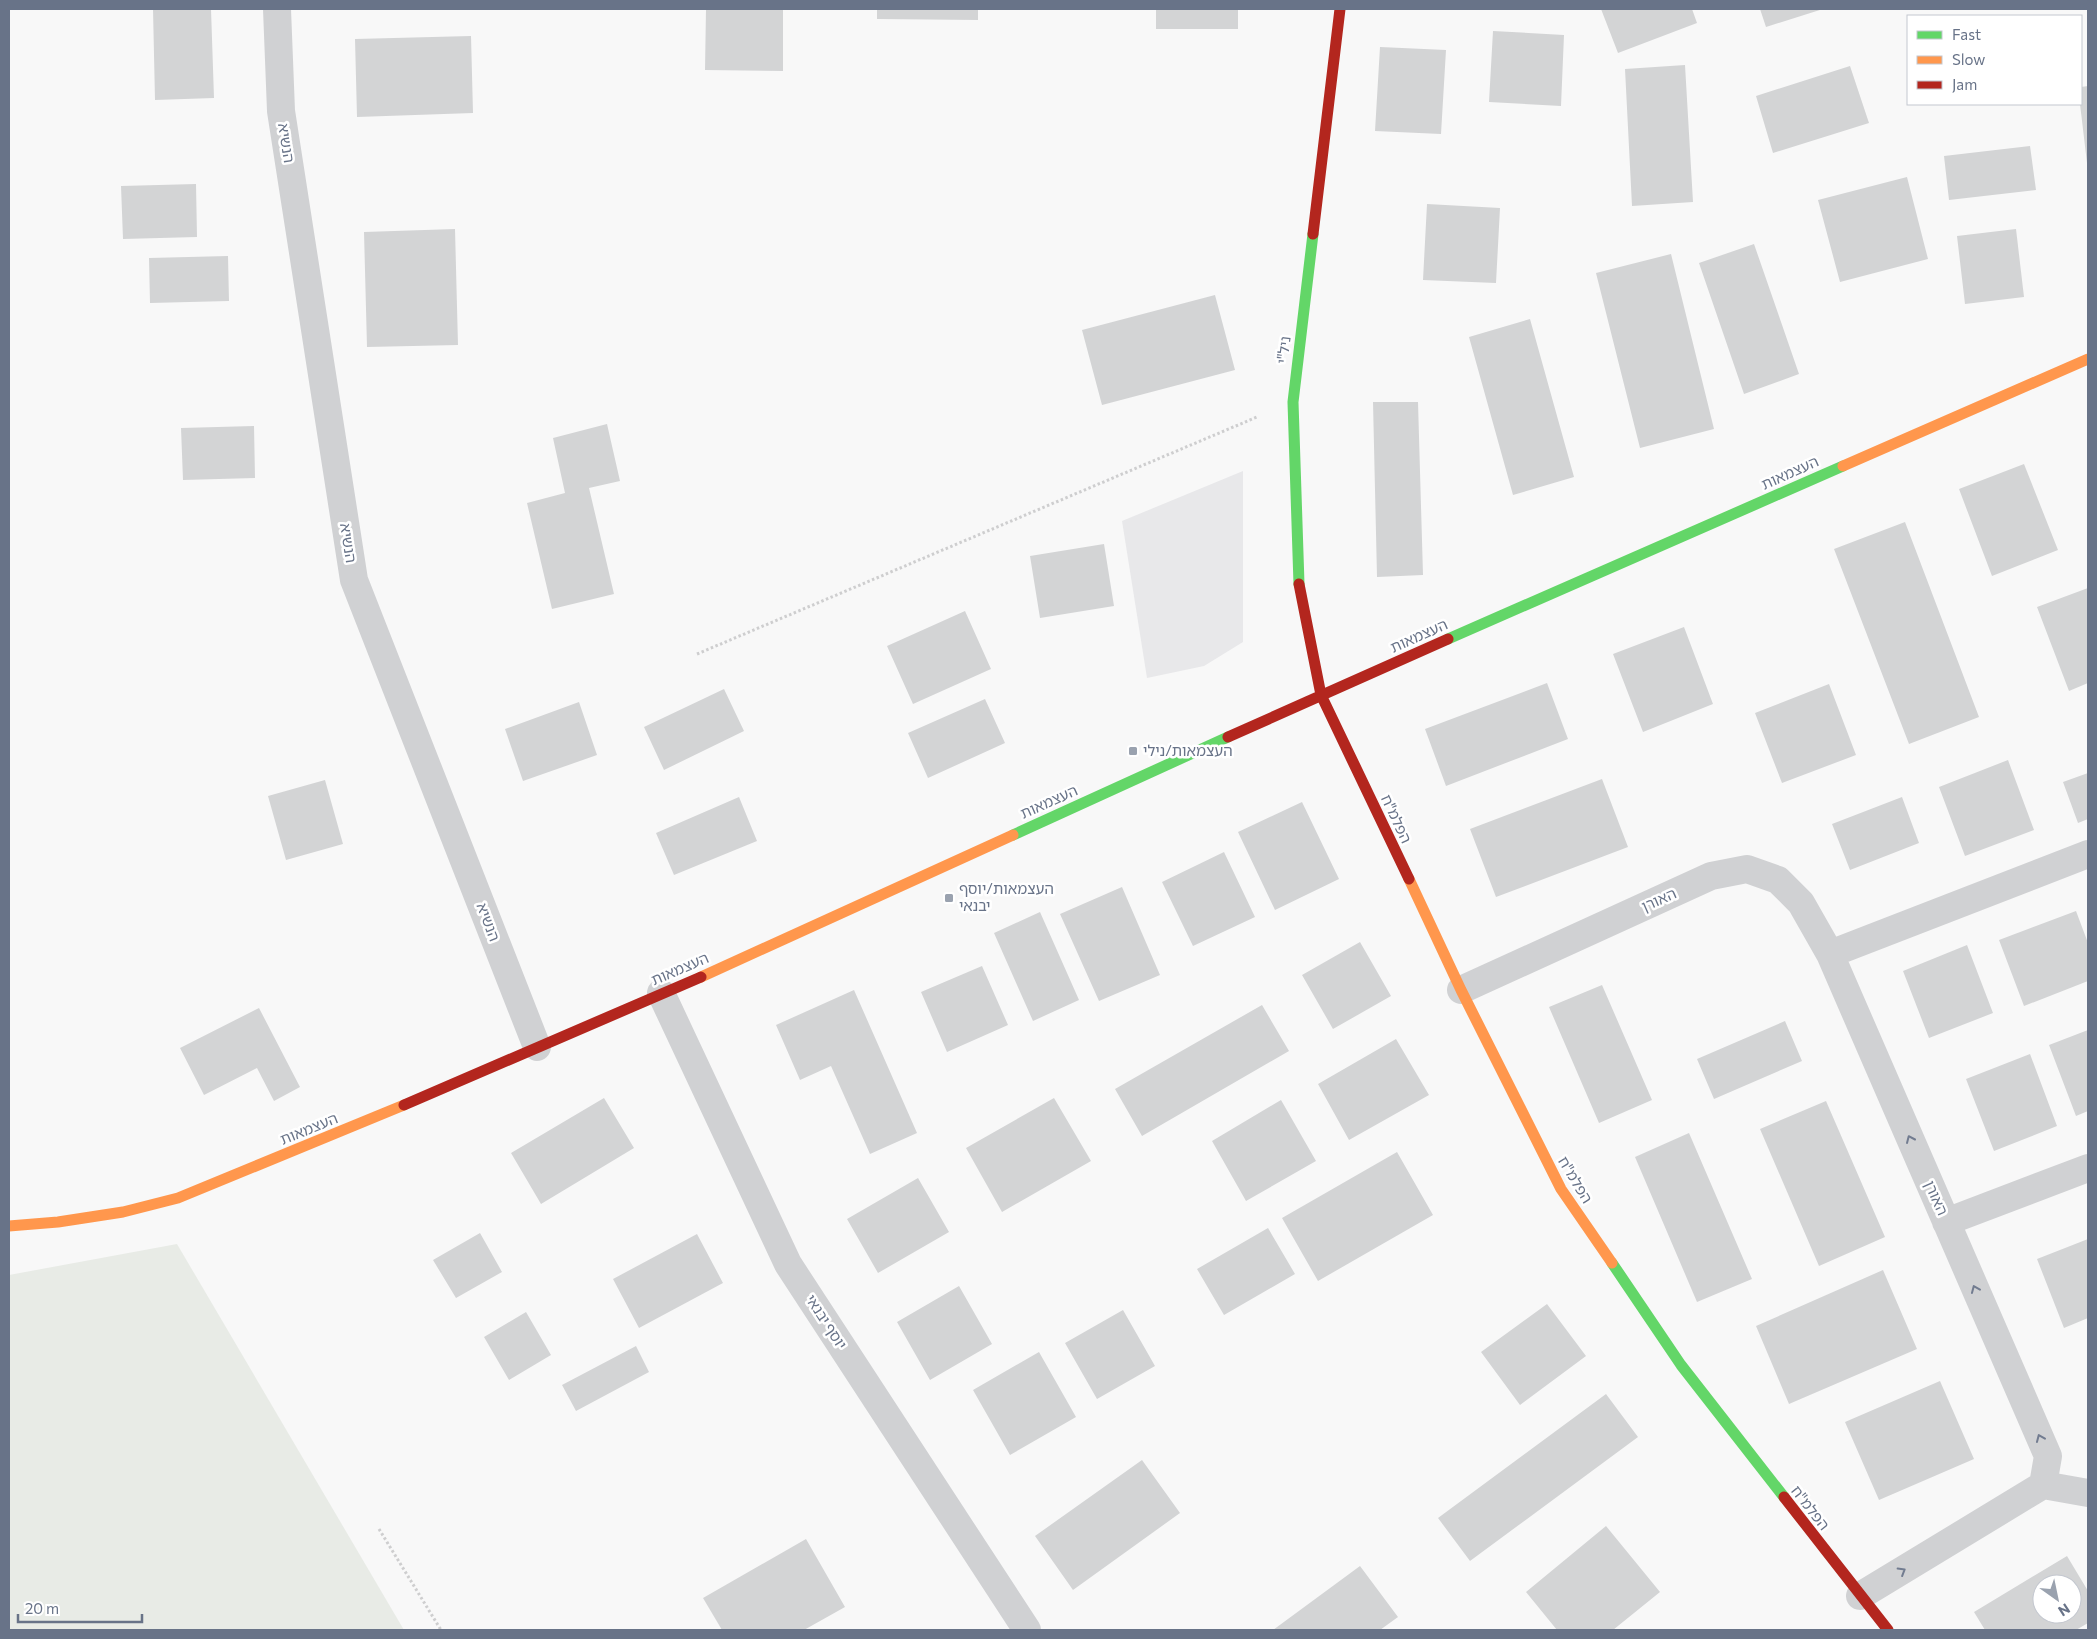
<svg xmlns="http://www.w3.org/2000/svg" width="2097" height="1639" font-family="Commissioner,'Noto Sans Hebrew',sans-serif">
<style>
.built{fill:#e8e8ea}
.green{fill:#e8ebe6}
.building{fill:#d3d4d5;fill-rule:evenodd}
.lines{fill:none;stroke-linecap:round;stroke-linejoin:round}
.path{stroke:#cececf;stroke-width:3;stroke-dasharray:2.5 2.5;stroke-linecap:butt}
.street{stroke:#d0d1d3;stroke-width:28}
.fast{stroke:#63d668;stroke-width:11}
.slow{stroke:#ff974d;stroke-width:11}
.jam{stroke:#b3261e;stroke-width:11}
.oneway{stroke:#727c90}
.poi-dot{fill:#9aa2af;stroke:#fff;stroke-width:2}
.labels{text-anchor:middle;stroke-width:5;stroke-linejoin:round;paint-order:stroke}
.street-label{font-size:15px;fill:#687388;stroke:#fff}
.poi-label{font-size:15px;fill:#687388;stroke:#fff;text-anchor:start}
</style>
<rect width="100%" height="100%" fill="#f8f8f8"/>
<path class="built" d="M1243,471v171l-39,24 -57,12 -25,-157z"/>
<path class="green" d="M177,1244l227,386h-395v-355z"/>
<path class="building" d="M153,9h58l3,89 -59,2z
M706,9h77v62l-78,-1z
M877,9h101v11l-101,-1z
M1156,9h82v20h-82z
M1601,9h91l5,14 -79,30z
M1760,9h63l-57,18z
M1493,31l71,4 -3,71 -72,-4z
M471,36l2,77 -116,4 -2,-78z
M1380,47l66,3 -5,84 -66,-3z
M1685,65l8,137 -61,4 -7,-137z
M1850,66l19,57 -96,30 -17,-57z
M2088,86v77h-1l-7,-59 1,-17z
M2030,146l6,44 -87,10 -5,-44z
M1907,177l21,82 -88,23 -22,-82z
M196,184l1,53 -74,2 -2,-53z
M1427,204l73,4 -4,75 -73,-3z
M455,229l3,116 -91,2 -3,-115z
M2016,229l8,68 -59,7 -8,-68z
M1754,244l45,130 -55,20 -45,-131z
M1671,254l43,175 -74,19 -44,-175z
M228,256l1,45 -79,2 -1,-45z
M1215,295l20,75 -133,35 -20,-75z
M1530,319l44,158 -61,18 -44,-158z
M1373,402h45l5,173 -46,2z
M607,424l13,57 -31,7 25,106 -62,15 -25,-106 38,-10 -12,-55z
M254,426l1,52 -72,2 -2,-52z
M2024,464l34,86 -66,26 -33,-87z
M1905,522l74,195 -70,27 -75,-195z
M1104,544l10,62 -74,12 -10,-62z
M2088,588v95l-19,8 -32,-84z
M965,611l26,58 -78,35 -26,-58z
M1684,627l29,77 -70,28 -30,-78z
M1547,683l21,56 -122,47 -21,-57z
M1829,684l27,71 -74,28 -27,-70z
M724,689l20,42 -80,39 -20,-43z
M985,699l20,44 -77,35 -20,-45z
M579,702l18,53 -74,26 -18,-52z
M2008,760l26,70 -69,26 -26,-69z
M2088,773v46l-10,4 -15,-41z
M1602,779l26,68 -132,50 -26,-68z
M325,780l18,64 -57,16 -18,-64z
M739,797l18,44 -83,34 -18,-42z
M1902,797l17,46 -69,27 -18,-46z
M1302,802l37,77 -64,31 -37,-78z
M1224,852l31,65 -62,29 -31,-64z
M1122,887l38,88 -61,26 -39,-87z
M2076,911l12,32v38l-64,25 -25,-66z
M1040,912l39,88 -46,21 -39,-88z
M1360,942l31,54 -58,33 -31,-54z
M1967,945l26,68 -64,25 -26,-67z
M982,966l26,59 -61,27 -26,-60z
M1602,985l50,115 -53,23 -50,-116z
M854,990l63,143 -47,21 -39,-88 -31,14 -24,-55z
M1262,1005l27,46 -147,85 -27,-47z
M259,1008l41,79 -26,14 -17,-33 -53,27 -24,-47z
M1785,1021l17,40 -88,38 -17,-40z
M2088,1030v81l-12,5 -27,-71z
M1396,1039l33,56 -80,45 -31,-56z
M2030,1054l27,72 -63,25 -28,-72z
M604,1098l30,50 -93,56 -30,-51z
M1054,1098l37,63 -89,51 -36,-64z
M1281,1100l35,61 -70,40 -34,-60z
M1826,1101l59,136 -66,29 -59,-137z
M1689,1133l63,146 -55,23 -62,-145z
M1397,1152l36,63 -115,66 -36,-63z
M918,1178l31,54 -71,41 -31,-54z
M1268,1228l27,46 -71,41 -27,-46z
M480,1233l22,39 -46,26 -23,-38z
M697,1234l26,49 -84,45 -26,-49z
M2088,1239v79l-24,10 -27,-69z
M1883,1270l34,79 -128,55 -33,-78z
M959,1286l33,58 -62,36 -33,-58z
M1547,1304l39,52 -66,49 -39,-53z
M1123,1310l32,56 -58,33 -32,-56z
M526,1312l25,43 -42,25 -25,-43z
M636,1346l13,26 -73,39 -14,-26z
M1039,1352l37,65 -66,38 -37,-65z
M1940,1381l34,78 -95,41 -34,-78z
M1606,1394l32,43 -168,124 -32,-43z
M1142,1460l38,53 -107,77 -38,-54z
M1606,1526l54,66 -47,38h-56l-31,-38z
M806,1539l39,68 -41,23h-82l-19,-32z
M2067,1556l21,35v32l-12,7h-91l-11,-18zM2042,1584h30v30h-30z
M1360,1566l38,51 -18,13h-107z"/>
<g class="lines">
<path class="path" d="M697,654l560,-237
M379,1529l62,101"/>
<path class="street" d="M277,9l4,102 73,469 183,467
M1830,954l258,-100
M1461,990l250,-114 36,-7 31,11 23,23 29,51 218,502 -5,29 -183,111
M661,993l127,271 239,366
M1946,1222l142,-54
M2043,1485l45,8"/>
<path class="fast" d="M1299,584l-6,-182 20,-168
M1448,639l395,-173
M1013,835l215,-98
M1612,1263l69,102 103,132"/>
<path class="slow" d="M1843,466l245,-107
M1409,879l52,111 100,199 51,74
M701,977l312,-142
M9,1226l49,-4 65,-10 55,-14 226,-93"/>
<path class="jam" d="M1313,234l27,-225
M1299,584l22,111 88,184
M1228,737l220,-98
M404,1105l297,-128
M1784,1497l104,133"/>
</g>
<defs><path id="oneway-chevron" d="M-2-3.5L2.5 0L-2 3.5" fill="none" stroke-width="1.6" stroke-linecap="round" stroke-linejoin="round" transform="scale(1.25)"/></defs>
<g class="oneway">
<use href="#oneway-chevron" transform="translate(1910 1139) rotate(-114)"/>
<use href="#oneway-chevron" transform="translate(1975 1289) rotate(-113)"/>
<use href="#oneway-chevron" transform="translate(2040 1438) rotate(-113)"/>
<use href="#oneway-chevron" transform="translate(1902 1571) rotate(-31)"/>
</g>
<g class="poi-dot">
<rect x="1128" y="746" width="10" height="10" rx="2.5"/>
<rect x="944" y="893" width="10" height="10" rx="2.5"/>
</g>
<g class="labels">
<g class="street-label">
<text transform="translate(286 143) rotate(81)" y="5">הנשיא</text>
<text transform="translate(1284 350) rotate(-83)" y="5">ניל"י</text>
<text transform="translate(1790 473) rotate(-24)" y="5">העצמאות</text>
<text transform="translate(348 543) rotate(81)" y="5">הנשיא</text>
<text transform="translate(1419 636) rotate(-24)" y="5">העצמאות</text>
<text transform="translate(1049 802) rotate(-24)" y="5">העצמאות</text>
<text transform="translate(1396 819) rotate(65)" y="5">הפלמ"ח</text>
<text transform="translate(1659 900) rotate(-24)" y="5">האורן</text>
<text transform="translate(488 922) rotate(69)" y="5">הנשיא</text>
<text transform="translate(680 969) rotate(-23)" y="5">העצמאות</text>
<text transform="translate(309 1129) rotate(-22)" y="5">העצמאות</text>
<text transform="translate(1575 1180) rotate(59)" y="5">הפלמ"ח</text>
<text transform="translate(1936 1198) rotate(66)" y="5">האורן</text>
<text transform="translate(826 1322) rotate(57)" y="5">יוסף יבנאי</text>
<text transform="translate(1810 1508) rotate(52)" y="5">הפלמ"ח</text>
</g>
<g class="poi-label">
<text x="1143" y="756">העצמאות/נילי</text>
<text x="959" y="894">העצמאות/יוסף<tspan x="959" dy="17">יבנאי</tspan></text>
</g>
</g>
<rect width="2097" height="1639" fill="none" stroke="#687388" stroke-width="20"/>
<rect x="1907" y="15" width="175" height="90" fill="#ffffff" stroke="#c3c7cf"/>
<rect x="1917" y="31" width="25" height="8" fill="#63d668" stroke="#c3c7cf"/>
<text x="1952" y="40" font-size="15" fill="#687388">Fast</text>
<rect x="1917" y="56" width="25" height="8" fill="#ff974d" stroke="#c3c7cf"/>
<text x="1952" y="65" font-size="15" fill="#687388">Slow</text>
<rect x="1917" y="81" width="25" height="8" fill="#b3261e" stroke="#c3c7cf"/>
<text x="1952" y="90" font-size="15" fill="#687388">Jam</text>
<g transform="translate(2057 1599) rotate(147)"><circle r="24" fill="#ffffff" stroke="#c3c7cf"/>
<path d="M0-4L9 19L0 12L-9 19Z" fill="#9aa2af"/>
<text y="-8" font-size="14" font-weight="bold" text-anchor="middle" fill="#687388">N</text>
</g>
<path d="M18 1614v8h124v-8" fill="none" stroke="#687388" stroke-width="2.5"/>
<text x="25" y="1614" font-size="15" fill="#687388" stroke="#ffffff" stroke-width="4" paint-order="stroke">20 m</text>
</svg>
